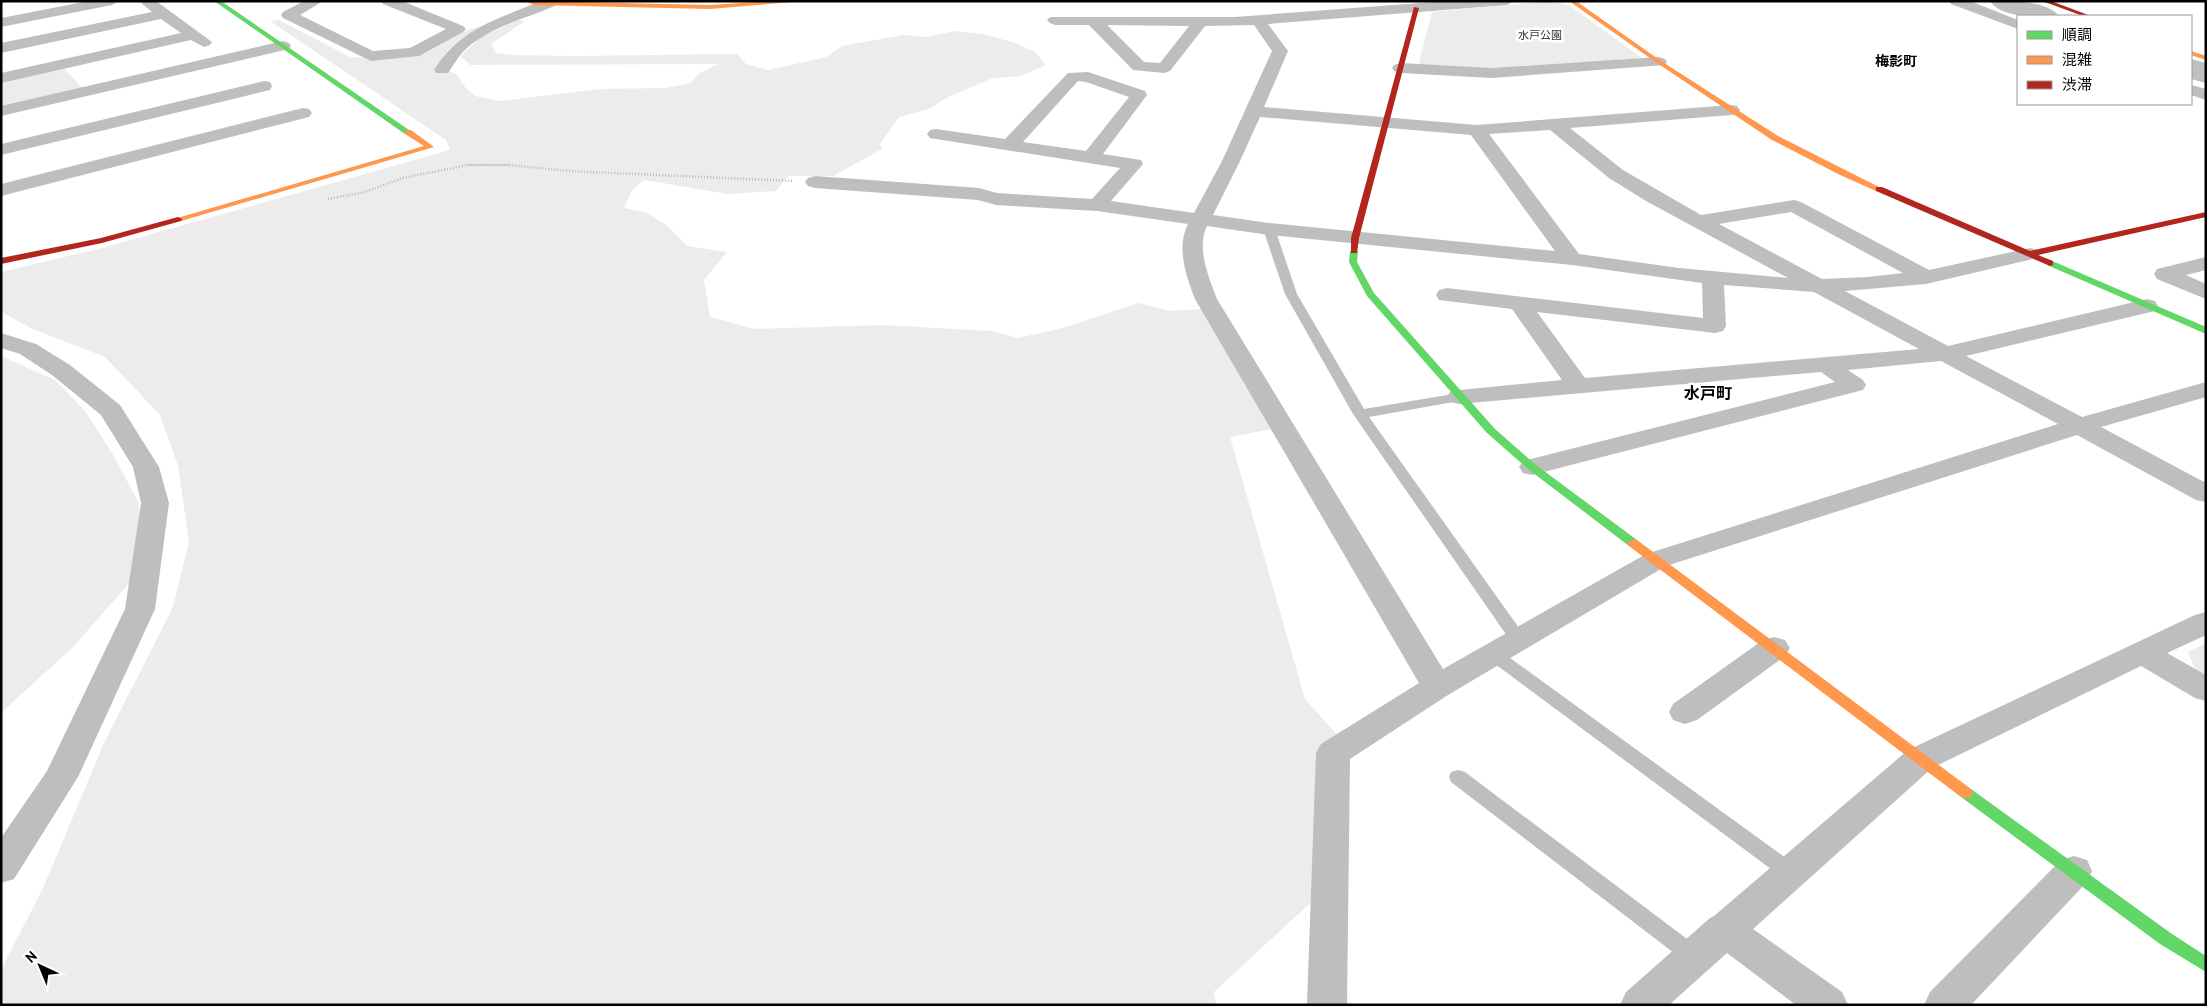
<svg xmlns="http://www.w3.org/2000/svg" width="2207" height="1006" font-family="'PT Sans','Noto Sans JP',sans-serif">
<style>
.green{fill:#ececec}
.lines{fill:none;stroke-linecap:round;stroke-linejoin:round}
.river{fill:#bfbfbf;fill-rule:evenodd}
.path-far1{stroke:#b9b9b9;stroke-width:2;stroke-dasharray:0.5 1;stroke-linecap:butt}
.path{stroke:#b9b9b9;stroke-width:2.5;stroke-dasharray:1 2;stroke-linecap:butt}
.lane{fill:#bebebe;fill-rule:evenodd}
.street{fill:#bebebe;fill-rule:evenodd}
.fast{fill:#63d668;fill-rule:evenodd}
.slow{fill:#ff974d;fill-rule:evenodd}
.jam{fill:#b3261e;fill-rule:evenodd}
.labels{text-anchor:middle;stroke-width:5;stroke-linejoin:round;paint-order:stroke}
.far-park-label{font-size:11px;fill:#333;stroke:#fff}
.far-quarter-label{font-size:14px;font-weight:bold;fill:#000;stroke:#fff}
.quarter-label{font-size:16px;font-weight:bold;fill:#000;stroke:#fff}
</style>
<rect width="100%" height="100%" fill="#fff"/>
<path class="green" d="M1549,1l20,4 73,53 -151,13 -63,-4 -9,-4 13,-51z
M511,16c-25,12 -62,22 -72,50l17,8 9,13 10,9 24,5 101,-12 65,-1 26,-5 7,-9 20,-10 -248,1 -9,-9 20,-19 37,-17 7,1 -34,23 5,9 16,2 61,1 164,-2 9,10 22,6 58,-13 16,-11 61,-11 24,2 27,-6 29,3 32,9 20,9 11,13 -25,11 -28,2 -45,19 -19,12 -30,8 -19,27 2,5 -49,27h-45l-12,15 -49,3 -83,-14 -12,10 -8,18 21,4 23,14 19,20 40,6 -23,28 6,37 45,12 127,-4 110,6 26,7 45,-10 75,-25 32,8 48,-3 65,119 -53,10 75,262 44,49 -15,133 -120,111 2,13h-1215v-35l42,-82 61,-145 69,-136 16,-66 -11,-75 -18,-51 -55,-58 -72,-28 -32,-17v-40l101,-24 348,-98 -4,-10 -176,-119 9,-1 71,37 22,1 55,-6 27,-17z
M61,65l25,27 -85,19v-33z
M1,356l54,24 30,31 27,42 27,50v69l-66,75 -72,66z
M2206,643v33l-12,-9 -6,-15z"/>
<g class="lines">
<path class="river" d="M1990,1c20,0 56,-1 69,15 -19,1 -57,3 -69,-15z
M2191,59l15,4v20l-15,-4z"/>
<path class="path-far1" d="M468,165h42"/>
<path class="path" d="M328,199l37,-7 38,-14 65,-13h41l59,6 224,10"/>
<path class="lane" d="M1269,226l6,3 22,65 67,115 95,-16 7,4 -7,4 -90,16 155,218 2,4 -2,4 -6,2 -6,-2 -159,-229 -68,-120 -22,-65z
M1493,648l6,2 298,216 3,6 -3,6 -7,2 -7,-2 -296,-220 -3,-4 3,-4z
M1458,770l7,2 238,179 3,6 -3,6 -8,3 -8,-3 -236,-181 -2,-5 2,-5z"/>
<path class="street" d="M89,1h30l-7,4 -111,22v-9z
M139,1h17l56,41 -2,3 -6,2 -13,-7 -190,43v-10l180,-40 -20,-14 -160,34v-10l151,-31z
M304,1h19l-23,14 73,36 37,-3 36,-19 -63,-25 -2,-3h21l61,25 3,3 -3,3 -44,24 -48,5 -88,-43 -2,-3 2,-3z
M541,1h15l1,2 -2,3c-29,12 -64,21 -88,42 -9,8 -13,17 -19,25h-12l-2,-3c26,-42 64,-51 107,-69z
M1447,1h67l-7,4 -239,19 20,27 -24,56 213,18 254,-20 6,1 3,4 -3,4 -6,1 -161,13 53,42 78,45 93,-15 7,2 128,68 101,-22 7,2 4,4 -4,4 -111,26 -81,7 103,55 199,-47 8,2 3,5 -3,5 -189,45 116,61 124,-35v15l-105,30 105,56v19l-10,-2 -119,-65 -411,131 -218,129 -98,64 -3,246h-40l9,-252 5,-9 98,-61 -224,-384c-9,-23 -19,-52 -7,-75l-91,-13 -101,-6 -18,-5 -163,-12 -7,-2 -3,-4 3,-4 7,-2 164,12 18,5 95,6 28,-31 -184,-29 -6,-1 -3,-4 3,-4 6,-1 69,10 63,-66 20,-1 57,19 2,4 -44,59 38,6 2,4 -32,37 83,12 28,-52 50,-110 -18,-26 -49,1 -35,45 -6,2 -31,-3 -44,-45h-34l-5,-2 -3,-3 3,-3h185zM1107,25l82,1 -29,37 -16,-1zM1078,81l8,1 43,15 -43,54 -63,-9zM1260,117l211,18 84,116 -286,-28 -56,-8 27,-54zM1550,130l59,48 37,23 142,77 -109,-10 -100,-14 -90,-120zM1791,212l112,61 -35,4 -46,2 -103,-55zM1207,226l62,9 303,30 130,18 1,35 -256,-30 -8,2 -3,5 3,5 73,9 50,71 -103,10 -9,2 -3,5 3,5 9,2 362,-32 14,10 -312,79 -4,6 4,6 9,2 331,-85 3,-5 -3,-5 -15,-10 93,-9 117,63 -412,130 -203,115 -226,-370c-8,-21 -21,-51 -10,-73zM1724,285l90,7 105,57 -334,29 -48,-66 178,21 8,-2 3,-5z
M1949,1h21l48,19v9l-67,-25z
M283,41l6,2 2,3 -2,3 -288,67v-10z
M1659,57l6,2 2,3 -2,3 -173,13 -92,-5 -6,-2 -2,-3 2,-3 6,-2 92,5z
M264,81l6,1 2,4 -2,4 -269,65v-11z
M2191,85l15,4v11l-15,-5z
M303,108l6,1 3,4 -3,4 -308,79v-12z
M2206,257v13l-20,5 20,9v15l-49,-20 -3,-5 3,-5z
M1,333l35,11 34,21 50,40 39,62 10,36 -14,106 -77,168 -64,102 -13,4v-45l46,-67 78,-162 16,-106 -8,-36 -32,-52 -49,-40 -32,-21 -19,-6z
M2206,612v23l-39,18 39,22v26l-11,-3 -54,-32 -209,102 -179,161 89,63 6,13h-52l-69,-52 -58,52h-49l6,-13 84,-74 4,-2 194,-166 287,-135z
M1774,637l11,3 5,8 -5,8 -88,64 -12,4 -12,-4 -4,-8 4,-8 90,-64z
M2074,856l13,4 5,11 -5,11 -116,123h-47l6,-13 131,-132z"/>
<path class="fast" d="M214,1h7l191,131 -7,2z
M1354,248l4,3 -1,11 17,31 121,136 41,36 101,75 2,3 -2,3h-8l-101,-77 -41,-36 -120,-137 -18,-34 1,-11z
M2050,260l156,67v7l-159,-69v-4z
M1966,788l5,1 201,145 34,22v16l-46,-28 -199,-147 -2,-4 2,-4z"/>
<path class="slow" d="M525,1l185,4 61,-4h34l-95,8 -176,-4z
M1569,1h7l85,60 117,75 105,53 -7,2 -36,-16 -68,-35 -115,-77z
M2191,51l15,5v4l-15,-5z
M405,130h6l23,17 -253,74h-3l-4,-2 250,-73 -19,-12z
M1633,539l4,1 334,249 2,4 -2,4 -5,1 -5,-1 -332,-251 -2,-3z"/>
<path class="jam" d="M2042,1h9l40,15h-8z
M1414,7l5,1 -60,230 -2,15h-6v-15z
M1876,187h6l148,64 176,-39v5l-168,38 15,6v4l-3,1 -174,-75z
M178,217l4,2 -1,2 -79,22 -101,21v-6l100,-20z"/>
</g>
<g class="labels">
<g class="far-park-label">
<text x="1540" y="39">水戸公園</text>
</g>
<g class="far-quarter-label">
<text x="1896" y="66">梅影町</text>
</g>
<g class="quarter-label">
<text x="1708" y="399">水戸町</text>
</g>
</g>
<rect width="2207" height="1006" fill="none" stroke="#000000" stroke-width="5"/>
<rect x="2017" y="15" width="175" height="90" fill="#ffffff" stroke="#999999"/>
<rect x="2027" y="31" width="25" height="8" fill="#63d668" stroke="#999999"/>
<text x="2062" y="40" font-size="15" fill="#000000">順調</text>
<rect x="2027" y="56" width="25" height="8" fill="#ff974d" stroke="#999999"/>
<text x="2062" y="65" font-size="15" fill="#000000">混雑</text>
<rect x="2027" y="81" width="25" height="8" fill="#b3261e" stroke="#999999"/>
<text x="2062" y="90" font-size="15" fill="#000000">渋滞</text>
<g transform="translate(40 966) rotate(316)" stroke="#ffffff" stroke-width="4" paint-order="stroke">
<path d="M0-4L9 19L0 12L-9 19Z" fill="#000000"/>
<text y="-8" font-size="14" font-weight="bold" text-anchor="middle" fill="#000000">N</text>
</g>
</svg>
